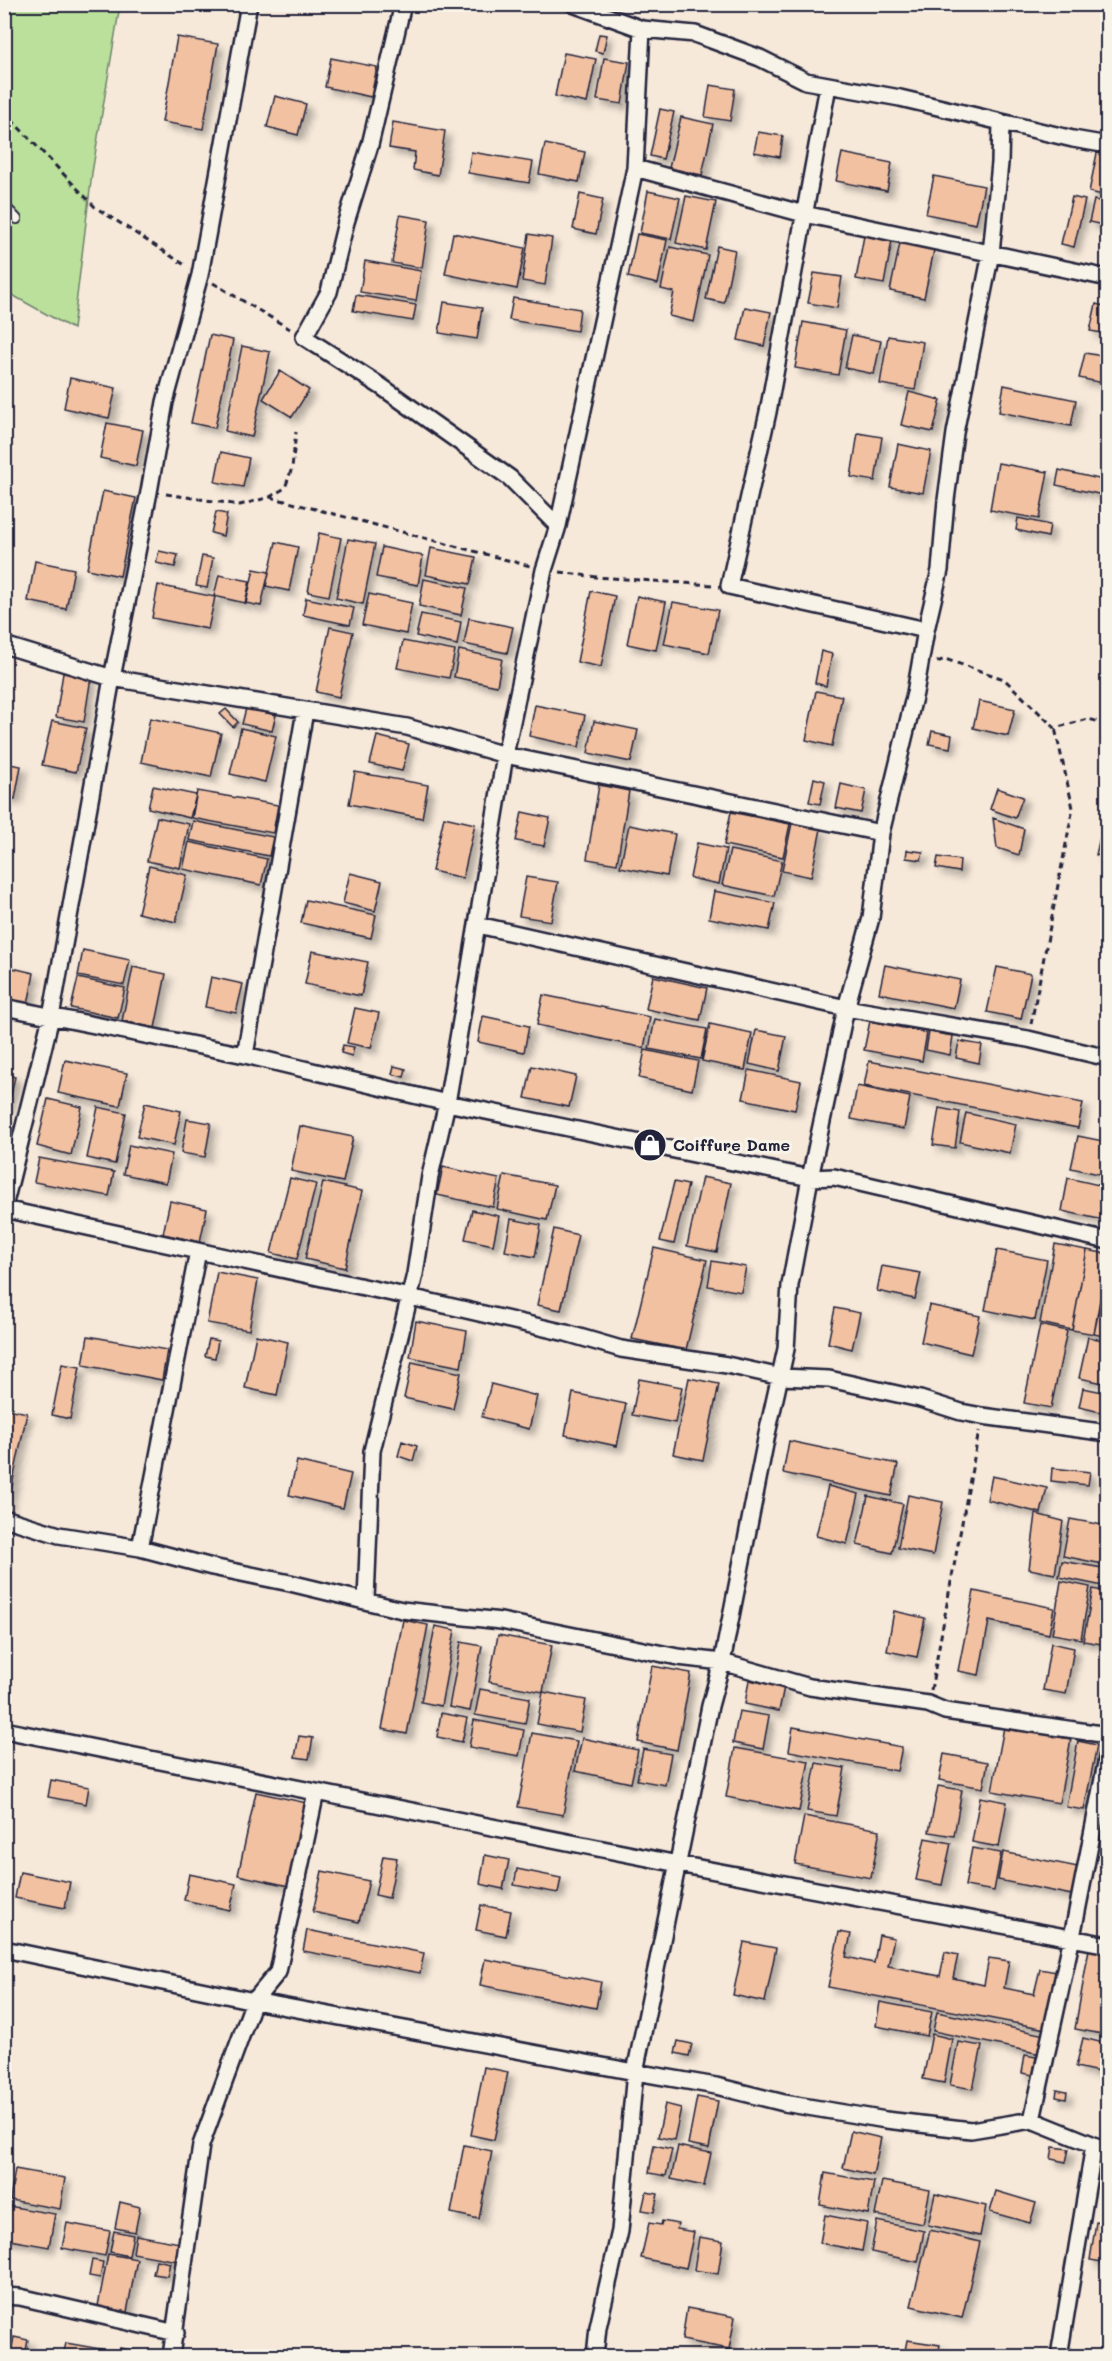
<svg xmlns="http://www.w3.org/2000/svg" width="1112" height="2361" font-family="Mali,sans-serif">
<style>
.green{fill:#bae09b;stroke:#6e816b;stroke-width:1.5}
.building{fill:#f1c1a1;stroke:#22223b;stroke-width:1.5;filter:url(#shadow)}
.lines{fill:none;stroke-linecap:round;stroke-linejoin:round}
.service-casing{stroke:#22223b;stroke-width:12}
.minor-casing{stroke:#22223b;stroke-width:20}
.path{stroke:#22223b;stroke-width:3;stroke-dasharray:6 4.5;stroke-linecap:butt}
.service{stroke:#f7f3e8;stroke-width:8}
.minor{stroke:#f7f3e8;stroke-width:15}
.labels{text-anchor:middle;stroke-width:6;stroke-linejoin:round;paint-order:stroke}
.poi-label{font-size:16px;font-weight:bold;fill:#22223b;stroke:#f7f3e8;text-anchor:start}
</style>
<defs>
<filter id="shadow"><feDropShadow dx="5.5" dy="5.5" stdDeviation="3" flood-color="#0004"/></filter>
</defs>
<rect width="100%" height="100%" fill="#f6e9da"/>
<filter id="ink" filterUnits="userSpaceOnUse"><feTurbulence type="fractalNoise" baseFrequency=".0167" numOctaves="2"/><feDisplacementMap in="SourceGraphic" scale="12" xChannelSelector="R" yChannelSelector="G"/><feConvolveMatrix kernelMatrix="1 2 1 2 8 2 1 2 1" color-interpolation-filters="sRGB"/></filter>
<g filter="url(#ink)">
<path class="green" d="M5,5h115l-28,168 -19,156 -68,-38z"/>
<path class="building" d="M599,34l8,1 -4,18 -8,-2z
M177,37l41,7 -15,85 -41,-7z
M564,53l32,6 -9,44 -32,-7z
M331,58l46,9 -6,30 -46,-10z
M604,58l25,4 -7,42 -25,-4z
M710,85l25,4 -5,32 -25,-4z
M275,96l31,8 -8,31 -31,-8z
M660,109l14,3 -11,47 -13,-3z
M681,117l32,7 -11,51 -33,-7z
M393,122l52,9 -7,44 -25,-5 2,-18 -26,-4z
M758,132l25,4 -3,21 -26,-5z
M545,144l40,8 -6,30 -40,-8z
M471,152l62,10 -4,21 -61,-10z
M842,153l50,10 -5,28 -51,-10z
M1097,153l11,2v41l-19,-4z
M934,176l50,10 -8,38 -50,-10z
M648,191l32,7 -9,41 -31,-6z
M580,194l23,5 -7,35 -23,-5z
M686,196l30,6 -10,48 -30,-7z
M1072,197l13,3 -11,47 -13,-3z
M1094,200l14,3v23l-19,-4z
M400,215l29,5 -7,48 -30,-5z
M865,230l28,5 -9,49 -28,-5z
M453,233l72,15 -8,41 -72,-15z
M529,234l23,4 -7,47 -23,-4z
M637,234l30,6 -9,44 -30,-7z
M900,243l34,7 -10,48 -34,-7z
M717,246l18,4 -11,53 -18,-4z
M670,247l38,8 -14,67 -25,-6 5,-24 -13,-3z
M365,261l56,10 -5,30 -56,-9z
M814,273l28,4 -5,31 -29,-5z
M356,295l60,10 -3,16 -60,-10z
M513,298l67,11 -3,22 -68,-11z
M444,302l38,6 -5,31 -38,-6z
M1096,304l12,3v27l-18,-3z
M745,307l26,5 -7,34 -26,-6z
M803,322l43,8 -8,45 -43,-7z
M210,335l23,5 -18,88 -24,-5z
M852,335l29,6 -7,33 -29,-6z
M888,336l35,6 -8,48 -35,-6z
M242,346l28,6 -18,85 -27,-6z
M1085,353l23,4v27l-29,-6z
M280,371l29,19 -17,27 -29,-18z
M70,378l46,10 -7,30 -45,-10z
M1004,385l72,15 -5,26 -72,-14z
M909,392l32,8 -8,32 -32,-7z
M107,423l36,7 -7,36 -36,-8z
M858,433l24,4 -7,44 -24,-4z
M1108,441v34l-7,-1z
M898,444l33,7 -8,42 -33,-6z
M221,452l28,6 -6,29 -28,-5z
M998,463l50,9 -9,47 -49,-9z
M1059,470l49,11v15l-52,-11z
M103,491l33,7 -16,78 -33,-7z
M216,512l11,2 -4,22 -12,-3z
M1018,518l32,7 -2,12 -32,-7z
M319,533l22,5 -12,58 -21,-4z
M348,539l27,5 -12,60 -27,-6z
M276,542l22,5 -9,44 -23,-5z
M382,547l41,9 -5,29 -42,-8z
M431,548l45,9 -6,27 -44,-9z
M159,551l19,4 -3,12 -19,-4z
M202,556l11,2 -6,30 -11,-2z
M35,561l39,8 -8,40 -38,-8z
M254,569l15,3 -8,34 -15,-3z
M219,575l31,6 -5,22 -31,-7z
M424,579l43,9 -6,27 -42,-9z
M158,585l57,12 -7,32 -56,-11z
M591,591l24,5 -14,71 -24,-5z
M369,594l43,9 -6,31 -44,-9z
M637,596l29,6 -10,48 -29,-6z
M306,598l48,10 -4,17 -47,-10z
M673,602l45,8 -9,43 -45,-9z
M421,614l40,8 -4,23 -41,-9z
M469,618l44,9 -6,26 -43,-9z
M330,627l23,5 -14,65 -23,-5z
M403,641l52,10 -6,27 -52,-10z
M459,650l43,9 -5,27 -43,-9z
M821,651l11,3 -6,32 -11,-3z
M63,673l28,4 -7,45 -28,-5z
M816,691l26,5 -10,50 -26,-6z
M979,701l36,8 -7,27 -35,-8z
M535,705l50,10 -6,32 -50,-11z
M246,708l30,7 -4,16 -30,-7z
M226,709l12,13 -5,5 -13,-13z
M150,718l71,15 -10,44 -70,-15z
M52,721l34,7 -10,44 -34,-7z
M594,721l44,9 -7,32 -43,-9z
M241,728l35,8 -11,46 -35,-8z
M932,731l20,4 -2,13 -21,-4z
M377,736l32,8 -7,27 -32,-7z
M4,763l17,3 -6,33 -11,-2z
M355,772l73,13 -6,33 -73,-14z
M814,778l11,3 -5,23 -11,-2z
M841,784l25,6 -5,23 -25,-5z
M599,785l30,6 -12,73 -30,-5z
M153,786l43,9 -6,23 -42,-10z
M997,788l26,9 -8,21 -25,-9z
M197,791l81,14 -5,28 -81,-15z
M522,812l28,6 -6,28 -28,-5z
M731,812l59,12 -7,33 -59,-12z
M157,817l32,7 -9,44 -33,-7z
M444,817l31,7 -12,54 -31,-7z
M993,818l31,11 -5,26 -22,-7z
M193,821l80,16 -4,19 -80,-16z
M792,823l29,6 -10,48 -29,-6z
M629,825l46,9 -8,42 -47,-9z
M1102,827l6,1v29l-12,-2z
M189,842l78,17 -6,26 -78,-16z
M697,843l29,6 -7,35 -29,-6z
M730,850l52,11 -8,35 -52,-11z
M907,850l16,2 -2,8 -15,-2z
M938,857l22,3 -1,12 -23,-4z
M149,866l38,9 -11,47 -38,-9z
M350,873l32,8 -7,30 -32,-8z
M526,877l32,5 -7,39 -32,-5z
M714,891l61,12 -6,27 -60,-12z
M306,900l70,15 -5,23 -70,-15z
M83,950l47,10 -6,25 -46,-9z
M312,951l56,11 -7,34 -56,-12z
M885,965l75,15 -6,28 -75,-15z
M4,966l30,7 -6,32 -24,-5z
M133,967l33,7 -11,54 -33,-7z
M997,967l34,7 -10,45 -34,-7z
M653,976l54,12 -7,32 -54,-11z
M211,977l32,7 -7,29 -31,-6z
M78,978l47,10 -7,30 -47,-10z
M543,995l107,22 -6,31 -107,-23z
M355,1008l24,5 -8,35 -24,-5z
M483,1016l46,10 -5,26 -46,-10z
M655,1019l52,10 -6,30 -52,-10z
M870,1021l57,12 -5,28 -58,-11z
M710,1024l42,9 -7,37 -43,-9z
M756,1030l30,6 -7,35 -30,-7z
M929,1032l24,4 -3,19 -24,-5z
M959,1041l23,4 -3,18 -23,-5z
M343,1045l11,2 -2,9 -11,-3z
M645,1050l53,11 -6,29 -53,-12z
M65,1060l62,13 -7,33 -62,-13z
M869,1061l214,42 -5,25 -214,-42z
M394,1066l12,3 -2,8 -12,-3z
M532,1066l44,10 -7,31 -44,-9z
M749,1070l52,11 -6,29 -52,-11z
M4,1074l11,3 -7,31h-4z
M857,1086l53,11 -6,32 -53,-10z
M48,1099l34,8 -11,48 -34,-9z
M145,1103l36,8 -7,34 -37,-8z
M98,1107l28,6 -11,51 -28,-6z
M939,1108l21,4 -5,36 -22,-3z
M966,1113l50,11 -6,29 -50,-11z
M187,1119l24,4 -6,34 -24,-4z
M300,1126l53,11 -10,45 -52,-11z
M1078,1136l30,6v34l-37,-8z
M129,1145l43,9 -6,29 -43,-9z
M39,1158l75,14 -5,24 -75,-14z
M443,1167l56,12 -6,28 -56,-12z
M504,1175l51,10 -8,35 -50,-11z
M702,1177l29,6 -14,69 -30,-6z
M290,1178l26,6 -19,75 -26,-6z
M1068,1178l40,9v34l-46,-10z
M323,1182l39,9 -17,77 -40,-9z
M674,1182l14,3 -14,59 -14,-3z
M170,1201l37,8 -7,33 -37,-8z
M472,1210l27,6 -6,29 -28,-6z
M511,1219l30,6 -6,32 -30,-6z
M554,1229l24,6 -17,75 -24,-5z
M1055,1244l32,6 -15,80 -32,-7z
M654,1248l53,12 -21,90 -54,-11z
M997,1250l50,10 -12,60 -50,-10z
M1087,1250l21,4 -14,80 -22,-4z
M712,1261l34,6 -5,25 -33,-6z
M882,1266l39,7 -6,26 -38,-8z
M217,1272l41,8 -9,50 -42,-7z
M1102,1295l6,1v41l-14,-3z
M929,1305l51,11 -9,38 -50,-12z
M835,1308l25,5 -8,36 -24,-6z
M416,1321l51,10 -6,36 -51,-10z
M1040,1325l27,6 -16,77 -27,-5z
M256,1335l32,7 -11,53 -32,-7z
M88,1336l79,14 -5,30 -79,-15z
M1088,1337l20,4v43l-29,-6z
M209,1339l9,2 -3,17 -10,-2z
M412,1362l49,11 -8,36 -49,-11z
M62,1364l18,3 -10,52 -18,-4z
M689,1378l30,6 -16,76 -30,-6z
M639,1379l43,8 -7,36 -43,-8z
M491,1384l46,12 -8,33 -47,-12z
M1083,1388l25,5 -3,20 -26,-6z
M573,1393l53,11 -9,42 -52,-11z
M4,1408l23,5 -19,92h-4z
M402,1441l15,5 -4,15 -15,-5z
M789,1441l109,23 -7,32 -108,-23z
M297,1461l54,13 -8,34 -54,-13z
M1052,1468l38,4 -2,13 -37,-4z
M992,1476l55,12 -6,25 -54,-13z
M1108,1480v28l-6,-1z
M828,1486l31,8 -12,50 -31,-8z
M908,1495l35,7 -10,53 -35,-7z
M868,1496l35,8 -11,49 -35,-8z
M1036,1514l27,7 -8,53 -26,-5z
M1070,1519l38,7v39l-45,-9z
M1062,1561l46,8v18l-49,-10z
M1061,1581l29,6 -9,52 -29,-5z
M1093,1589l15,3v53l-25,-4z
M974,1591l80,17 -5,26 -60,-13 -10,54 -21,-4z
M894,1611l31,7 -8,39 -30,-6z
M403,1620l25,5 -21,109 -25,-5z
M435,1626l20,4 -14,76 -20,-4z
M498,1635l54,10 -9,47 -54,-10z
M461,1642l21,4 -12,65 -21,-4z
M1051,1643l23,5 -8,46 -23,-4z
M652,1666l39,7 -14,77 -39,-8z
M749,1680l35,7 -5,24 -34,-7z
M480,1689l50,9 -5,26 -50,-9z
M543,1692l43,8 -6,32 -43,-8z
M739,1711l30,5 -6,33 -30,-6z
M441,1713l26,5 -5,24 -25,-5z
M474,1720l50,10 -5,26 -50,-9z
M793,1727l109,20 -5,24 -108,-20z
M1004,1727l67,12 -12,64 -67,-12z
M532,1733l45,8 -14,74 -45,-8z
M299,1736l14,2 -4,21 -14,-2z
M582,1738l56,12 -7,33 -56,-12z
M1078,1741l19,4 -13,65 -18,-3z
M735,1748l74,13 -10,50 -73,-14z
M643,1749l28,5 -6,31 -28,-5z
M944,1754l44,8 -5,26 -44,-8z
M816,1763l29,5 -9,48 -29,-5z
M51,1780l38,7 -3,17 -38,-7z
M938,1786l24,4 -8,46 -25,-4z
M256,1792l51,11 -18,83 -51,-11z
M980,1797l27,5 -8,45 -27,-5z
M804,1816l76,14 -9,48 -76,-14z
M925,1838l26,5 -9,42 -26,-5z
M972,1848l29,5 -7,38 -29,-5z
M1003,1852l75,15 -6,28 -74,-15z
M485,1855l24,5 -6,29 -23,-5z
M383,1856l14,2 -8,40 -14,-3z
M517,1869l44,9 -3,15 -44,-8z
M322,1871l47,10 -10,41 -46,-10z
M20,1872l50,10 -5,26 -50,-10z
M189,1874l47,10 -6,26 -46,-10z
M481,1905l30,6 -5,25 -30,-6z
M307,1930l117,23 -4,20 -117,-22z
M839,1932l12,2 -5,23 28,6 5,-28 15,3 -6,28 52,10 5,-24 13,3 -5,23 31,7 5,-27 20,3 -5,27 30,6 6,-25 17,3 -11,57 -218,-42z
M744,1942l32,6 -11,54 -32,-7z
M1089,1949l19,4v82l-33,-6z
M485,1959l116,23 -5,26 -116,-23z
M880,2002l52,10 -5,24 -51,-10z
M937,2012l108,23 -4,19 -108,-23z
M932,2034l20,5 -8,44 -21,-4z
M1083,2038l25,6v30l-32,-7z
M678,2041l14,3 -3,12 -14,-3z
M958,2042l24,4 -9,43 -23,-4z
M1025,2055l11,2 -3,18 -11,-2z
M484,2067l24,5 -14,68 -23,-5z
M1057,2090l10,2 -1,7 -10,-2z
M697,2097l21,4 -9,47 -21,-4z
M665,2104l16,4 -7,32 -16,-3z
M851,2131l30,7 -8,37 -30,-7z
M464,2145l28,6 -13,68 -28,-6z
M654,2145l18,4 -6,27 -17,-3z
M678,2146l33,7 -7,33 -33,-7z
M1053,2147l16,2 -3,13 -15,-3z
M15,2169l50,9 -5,31 -50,-9z
M825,2173l49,9 -6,32 -48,-9z
M882,2181l48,9 -7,34 -48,-9z
M996,2191l40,12 -6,20 -40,-11z
M646,2192l12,2 -4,18 -12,-2z
M935,2194l51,12 -6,30 -52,-11z
M120,2202l20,5 -5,25 -20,-4z
M8,2206l47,8 -6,33 -45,-8z
M825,2215l42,8 -5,28 -42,-8z
M662,2221l16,3 -1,5 17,3 -8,36 -45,-10 8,-35 12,2z
M877,2221l47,10 -6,31 -47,-10z
M1096,2222l12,2v39l-18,-3z
M67,2223l43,8 -5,25 -43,-8z
M930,2230l50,12 -18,76 -51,-12z
M114,2231l19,4 -4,21 -19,-4z
M136,2235l44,8 -3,18 -44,-8z
M699,2237l24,4 -5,33 -24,-4z
M108,2254l29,5 -10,53 -29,-6z
M92,2260l11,2 -3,16 -11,-2z
M156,2260l14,3 -3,13 -14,-2z
M687,2308l48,9 -6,32 -47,-9z
M14,2337l14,3 -3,16h-15z
M907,2340l33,5 -2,11h-34z
M66,2343l46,8 -1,5h-48z
M120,2348l45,8h-46z"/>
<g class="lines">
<g class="service-casing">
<path id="service" d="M4,205l13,14"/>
</g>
<g class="minor-casing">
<path id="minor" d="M403,4l-33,141 -24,77 -17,70 -25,45 78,50 128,91 48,48
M573,4l69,25 53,5 65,24 46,23 94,17 173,41 35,6
M828,86l-60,326 -39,174 197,44
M635,168l169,46 304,64
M4,645l108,33 295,49 98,28 376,78
M478,925l368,83 182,31 80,19
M4,1007l241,48 202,48 363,75 24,-1 274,64
M245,1055l60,-344
M4,1207l47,-190 61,-339 37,-186 16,-90 35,-127 49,-271
M4,1209l406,88 156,36 55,16 106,16 54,12 48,2 91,20 41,13 21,4 126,17
M4,1518l55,17 81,13 72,19 78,16 112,27 99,11 177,36 44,5 88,25 118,17 17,7 163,24
M140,1548l58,-297
M366,1600l6,-149 43,-177 15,-98 17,-73 16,-94 42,-254 39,-185 14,-44 77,-358 7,-139
M4,1730l674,134 430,81
M4,1949l250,52 381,71 81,14 68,17 102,17 85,10 61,-10 62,25 -35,211
M1032,2120l40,-183 36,-184
M4,2296l16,1 156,36
M171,2356l30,-211 53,-144 24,-29 38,-180
M595,2356l3,-29 22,-96 15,-159 75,-366 12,-44 45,-228 19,-85 4,-64 20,-107 36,-170 25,-90 10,-85 34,-140 11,-63 14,-60 6,-70 9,-67 36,-180 9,-90 1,-41"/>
</g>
<path class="path" d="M4,112l91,95 90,58
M213,283l77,46
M166,494l74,11 30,-8 15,-9 7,-20 4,-36
M270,497l260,69
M560,572l36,5 116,8
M937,662l8,-3 59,20 51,49 33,-9 20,5
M1031,1024l42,-216 -18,-80
M931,1690l48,-259"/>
<use href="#service" class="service"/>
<use href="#minor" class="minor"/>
</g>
</g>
<defs>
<g id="shop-disc" transform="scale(1.725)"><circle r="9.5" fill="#22223b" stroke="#f7f3e8"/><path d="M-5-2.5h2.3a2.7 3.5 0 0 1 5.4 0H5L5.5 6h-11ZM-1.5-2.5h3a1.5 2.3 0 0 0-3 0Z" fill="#fff"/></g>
</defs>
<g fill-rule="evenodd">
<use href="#shop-disc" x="650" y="1145"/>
</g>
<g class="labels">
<g class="poi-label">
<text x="673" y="1151">Coiffure Dame</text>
</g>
</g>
<rect width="1112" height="2361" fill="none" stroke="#f7f3e8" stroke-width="24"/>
<rect x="12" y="12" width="1088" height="2337" fill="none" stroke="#22223b" stroke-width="2" filter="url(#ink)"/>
</svg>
